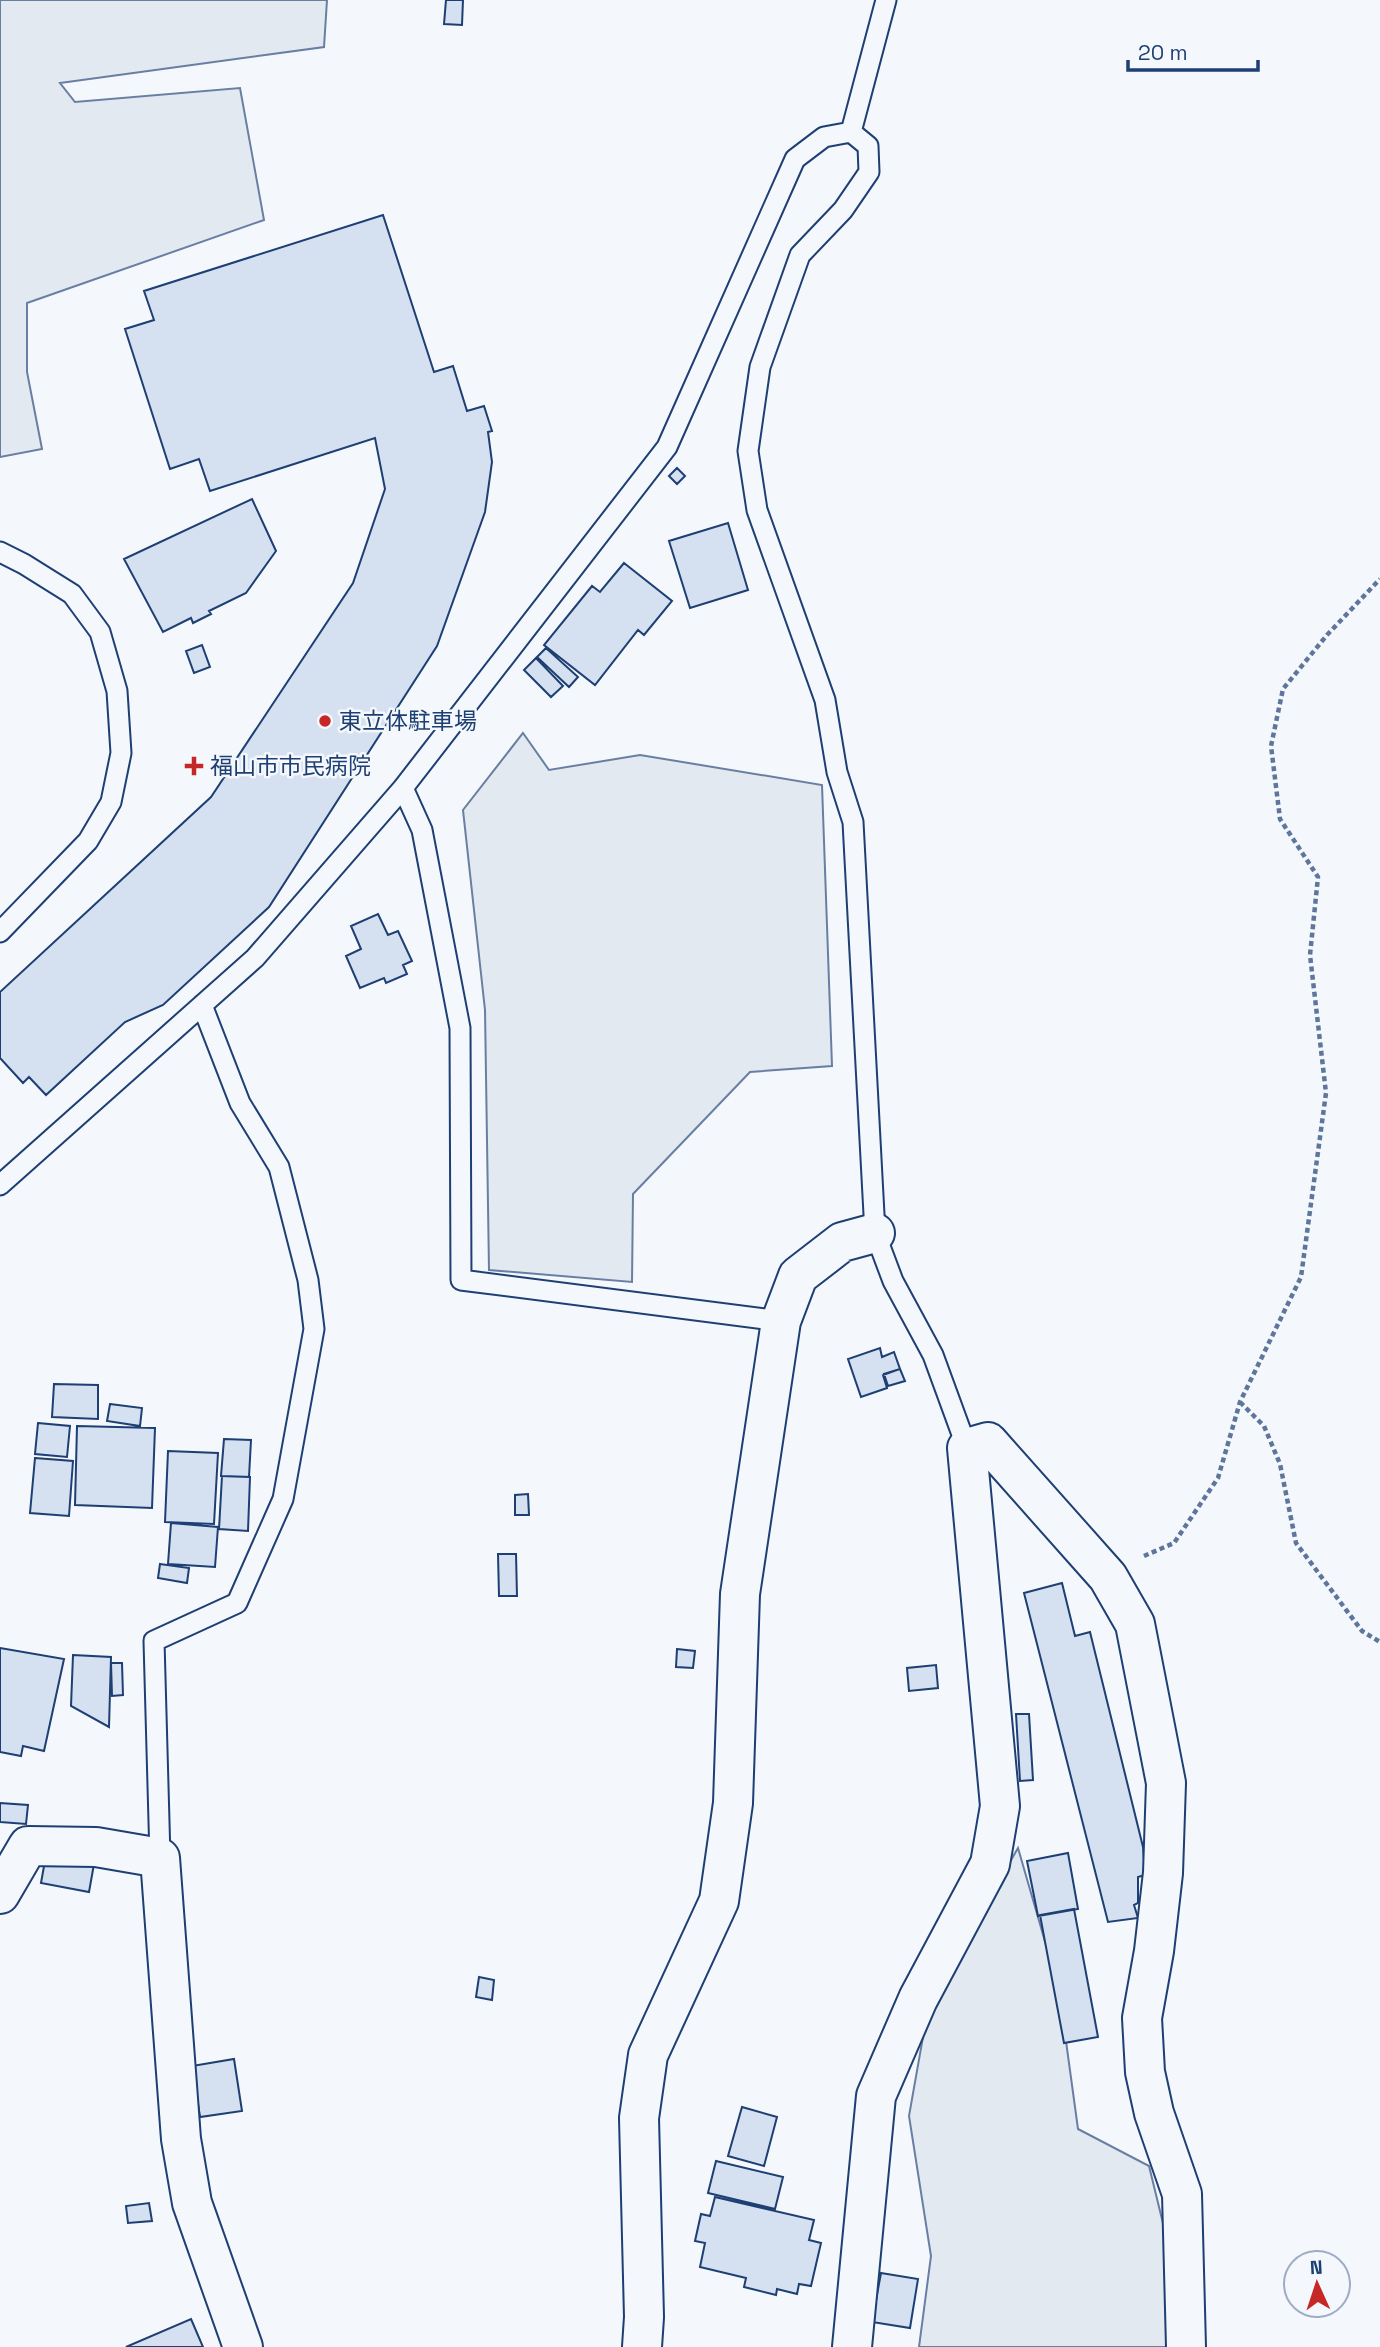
<svg xmlns="http://www.w3.org/2000/svg" width="1380" height="2347" font-family="'Space Grotesk','Noto Sans JP',sans-serif">
<style>
.green{fill:#e3e9f0;stroke:#687fa3;stroke-width:2}
.building{fill:#d5e0f0;stroke:#1d3f73;stroke-width:2}
.lines{fill:none;stroke-linecap:round;stroke-linejoin:round}
.lane-casing{stroke:#1d3f73;stroke-width:23}
.street-casing{stroke:#1d3f73;stroke-width:42}
.path{stroke:#5e769c;stroke-width:4.5;stroke-dasharray:5 3.5;stroke-linecap:butt}
.lane{stroke:#f4f7fb;stroke-width:19}
.street{stroke:#f4f7fb;stroke-width:38}
.poi-dot{fill:#c62828;stroke:#f4f7fb;stroke-width:2.5}
.labels{text-anchor:middle;stroke-width:5;stroke-linejoin:round;paint-order:stroke}
.poi-label{font-size:23px;fill:#1d3f73;stroke:#f4f7fb;text-anchor:start}
</style>
<rect width="100%" height="100%" fill="#f4f7fb"/>
<path class="green" d="M0,0h327l-3,47 -264,36 15,19 165,-14 24,132 -237,83v69l15,77 -42,8z
M523,733l26,37 91,-15 182,30 10,281 -82,6 -117,122 -1,88 -143,-12 -4,-260 -22,-200z
M1018,1848l41,142 19,139 71,37 20,82 4,99h-254l12,-91 -22,-140 20,-113z"/>
<path class="building" d="M446,0h17l-1,25 -18,-1z
M383,215l51,157 19,-6 14,45 17,-5 8,25 -4,1 4,30 -7,50 -48,134 -168,261 -106,98 -38,17 -79,73 -17,-18 -6,6 -23,-25v-66l211,-195 142,-214 32,-94 -10,-51 -165,53 -11,-32 -29,10 -45,-140 29,-9 -10,-29z
M677,468l8,8 -8,8 -8,-8z
M252,499l24,52 -30,42 -37,18 2,3 -18,9 -2,-5 -28,14 -39,-73z
M728,523l20,67 -58,18 -21,-67z
M624,563l48,38 -28,34 -6,-5 -43,55 -51,-40 48,-59 8,6z
M202,645l8,22 -16,6 -8,-22z
M546,648l32,29 -9,10 -32,-30z
M536,658l27,28 -12,11 -27,-27z
M378,914l10,21 10,-4 14,30 -9,4 4,9 -21,9 -2,-5 -24,10 -14,-32 15,-7 -10,-23z
M880,1348l2,9 12,-5 6,17 -17,6 4,13 -26,9 -13,-38z
M900,1369l5,12 -17,5 -4,-12z
M54,1384l44,1v34l-46,-2z
M110,1404l32,4 -2,18 -33,-5z
M38,1423l32,3 -3,31 -32,-3z
M77,1426l78,2 -3,80 -77,-3z
M224,1439l27,1 -2,37 -28,-1z
M168,1451l50,2 -4,71 -49,-2z
M35,1458l38,3 -4,55 -39,-3z
M222,1476l28,1 -2,54 -29,-2z
M528,1494l1,21h-14v-20z
M171,1523l47,4 -3,40 -47,-3z
M498,1554h18l1,42h-18z
M160,1564l29,4 -2,15 -29,-5z
M1062,1583l13,53 15,-4 53,215 2,28 -7,2v26l-4,2 4,13 -30,4 -84,-329z
M0,1648l64,11 -20,92 -21,-5 -2,10 -21,-4z
M677,1649l18,2 -2,17 -17,-1z
M73,1655l38,2 -2,70 -38,-21z
M111,1663h11l1,32 -11,1z
M936,1665l2,23 -29,3 -2,-23z
M1016,1714h13l4,66 -13,1z
M0,1803l28,2 -2,19 -26,-2z
M1068,1853l10,56 -40,7 -11,-55z
M46,1855l48,9 -5,28 -48,-9z
M1074,1909l24,128 -34,6 -24,-128z
M479,1977l15,3 -2,20 -16,-3z
M234,2059l8,52 -42,6 -8,-51z
M742,2107l35,10 -13,49 -36,-10z
M716,2161l67,16 -8,32 -67,-16z
M715,2197l99,23 -5,20 12,3 -10,43 -12,-2 -2,10 -20,-5 -1,6 -32,-8 2,-9 -46,-11 5,-24 -10,-2 6,-27 9,2z
M149,2203l3,18 -24,2 -2,-17z
M881,2273l37,6 -8,49 -38,-6z
M191,2319l12,28h-77z"/>
<g class="lines">
<g class="lane-casing">
<path id="lane" d="M851,132l35,-132
M0,552l24,12 48,30 28,38 17,59 4,62 -10,49 -23,39 -88,91
M403,788l19,42 38,198 1,252 320,41
M0,1185l255,-227 148,-170 264,-341 128,-288 29,-22 27,-5 17,14 1,26 -26,38 -43,45 -40,112 -12,84 9,59 68,190 12,72 16,50 22,411 18,48 40,74 34,93
M160,1858l-6,-217 83,-38 46,-104 31,-170 -6,-49 -29,-113 -39,-64 -38,-98"/>
</g>
<g class="street-casing">
<path id="street" d="M0,1894l28,-48 68,1 64,11 21,281 11,64 51,144
M642,2347l2,-30 -5,-199 9,-63 71,-154 14,-98 7,-209 41,-273 17,-45 44,-34 33,-9
M852,2347l24,-251 42,-97 72,-135 10,-58 -33,-358 21,-6 120,135 27,47 31,159 -3,90 -9,78 -12,67 3,54 9,41 28,81 4,153"/>
</g>
<path class="path" d="M1240,1402l24,24 16,38 16,79 66,88 18,11
M1144,1556l30,-13 44,-65 22,-76 61,-125 25,-184 -16,-138 8,-78 -38,-58 -9,-73 12,-57 44,-54 53,-56"/>
<use href="#lane" class="lane"/>
<use href="#street" class="street"/>
</g>
<g class="poi-dot">
<circle cx="325" cy="721" r="7"/>
<path d="M190.5 755.5h7v7h7v7h-7v7h-7v-7h-7v-7h7z"/>
</g>
<g class="labels">
<g class="poi-label">
<text x="339" y="729">東立体駐車場</text>
<text x="210" y="774">福山市市民病院</text>
</g>
</g>
<g transform="translate(1317 2284) rotate(357)"><circle r="33" fill="#f4f7fb" stroke="#9eadc5" stroke-width="2"/>
<path d="M0-5L12 26L0 18L-12 26Z" fill="#c62828"/>
<text y="-10" font-size="19" font-weight="bold" text-anchor="middle" fill="#1d3f73">N</text>
</g>
<path d="M1128 60v10h130v-10" fill="none" stroke="#1d3f73" stroke-width="3.5"/>
<text x="1138" y="60" font-size="21" fill="#1d3f73" stroke="#f4f7fb" stroke-width="5" paint-order="stroke">20 m</text>
</svg>
